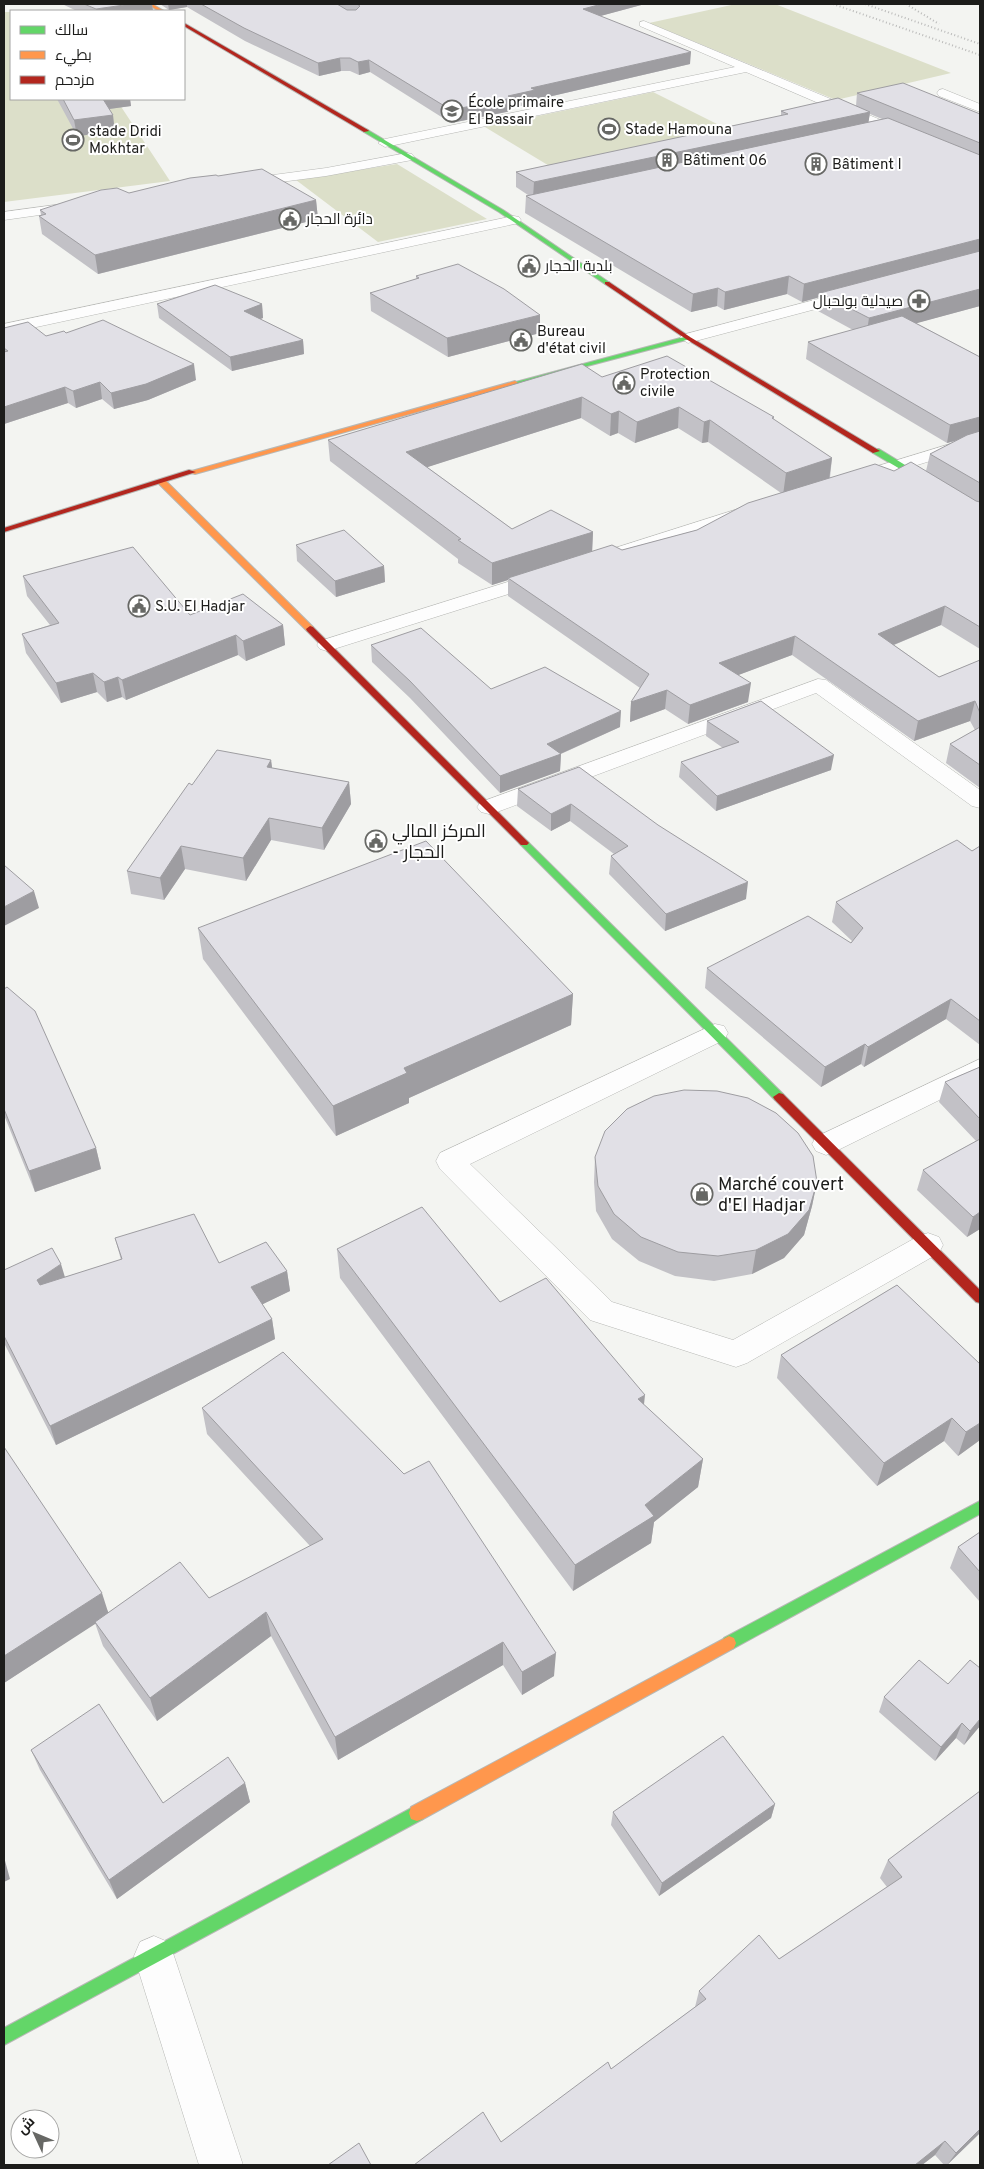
<svg xmlns="http://www.w3.org/2000/svg" width="984" height="2169" font-family="Overpass,Cairo,sans-serif">
<style>
.green{fill:#dcdfc9}
.lines{fill:none;stroke-linecap:round;stroke-linejoin:round}
.street-casing{stroke:#b7b8b5;stroke-width:1}
.fast-casing{stroke:#b7b8b5;stroke-width:2}
.slow-casing{stroke:#b7b8b5;stroke-width:2}
.jam-casing{stroke:#b7b8b5;stroke-width:2}
.street{fill:#fdfdfd;fill-rule:evenodd}
.fast{fill:#63d668;fill-rule:evenodd}
.slow{fill:#ff974d;fill-rule:evenodd}
.jam{fill:#b3261e;fill-rule:evenodd}
.rail{stroke:#bbbbba;stroke-width:2;stroke-dasharray:1 2.5;stroke-linecap:butt}
.wall{fill:#c2c1c6;fill-rule:evenodd}
.shaded-wall{fill:#9e9da1}
.building{fill:#e1e0e6;stroke:#9e9da1}
.labels{text-anchor:middle;stroke-width:4;stroke-linejoin:round;paint-order:stroke}
.far-poi-label{font-size:15px;fill:#1c1c1a;stroke:#fff;text-anchor:start}
.poi-label{font-size:18px;fill:#1c1c1a;stroke:#fff;text-anchor:start}
</style>
<rect width="100%" height="100%" fill="#f3f4f1"/>
<path class="green" d="M736,4h39l176,69 -115,27 -187,-77z
M4,12h7v87h105l54,82 -166,21z
M653,92l80,40 -177,38 -71,-43z
M397,164l90,55 -109,23 -82,-62z"/>
<g class="lines">
<g class="street-casing">
<path id="street" d="M644,21l268,112 2,3 -2,3h-10l-156,-67 -361,75 -7,-4 7,-4 350,-72 -95,-41v-4z
M943,89l37,15v8l-41,-16 -2,-3 2,-3z
M407,153l5,1 2,3 -2,3 -86,16 -83,11 -7,-4 7,-4 83,-11z
M77,202l5,1 2,3 -2,3 -78,11v-8z
M514,216l5,1 2,3 -2,3 -515,111v-10z
M856,289l5,2 3,3 -3,3 -173,46 -8,-5 2,-3z
M980,435v11l-129,39 -6,-1 -3,-4 3,-4z
M741,508l7,2 2,4 -2,4 -119,38h-14l-3,-4 3,-4z
M543,571l7,2 3,4 -3,4 -216,68 -7,2 -7,-2 -3,-4 3,-4z
M818,679l8,1 154,110v18l-8,-2 -156,-113 -319,119 -8,2 -8,-2 -4,-5 4,-5z
M715,1024l9,2 4,7 -4,7 -254,124 142,138 121,38 184,-103 11,-4 11,4 4,8 -4,8 -192,110 -11,4 -146,-47 -150,-151 -4,-8 4,-8z
M980,1059v21l-144,71 -10,4 -10,-4 -4,-7 4,-7z
M154,1936l14,6 6,14 69,209h-44l-65,-209 6,-14z"/>
</g>
<g class="fast-casing">
<path id="fast" d="M366,129l137,81 107,73 -5,1 -106,-72 -135,-80z
M688,336l2,1v2l-175,46 -3,-2z
M873,449h6l101,62v5l-107,-63z
M524,840l3,1 256,253 2,3 -2,3h-8l-254,-255 -2,-2 2,-2z
M980,1501v13l-246,134 -5,2 -5,-2 -2,-5 2,-5z
M417,1805l6,2 2,6 -2,6 -419,226v-17z"/>
</g>
<g class="slow-casing">
<path id="slow" d="M147,4h5l12,7h-5z
M515,381l3,2 -1,1 -322,90 -7,-2z
M159,480h6l148,147v4h-6l-148,-147z
M729,1636l5,2 2,5 -2,5 -311,171 -6,2 -6,-2 -2,-6 2,-6z"/>
</g>
<g class="jam-casing">
<path id="jam" d="M184,23l184,107 1,1 -5,1 -180,-106z
M605,282h4l81,55 190,114 -7,2 -187,-114 -81,-55z
M189,470l7,2 -192,60v-4z
M310,626l3,1 216,216 -2,2h-6l-214,-214 -1,-2z
M779,1093l4,1 197,196v13l-4,-1 -201,-202 -2,-3z"/>
</g>
<use href="#street" class="street"/>
<use href="#fast" class="fast"/>
<use href="#slow" class="slow"/>
<use href="#jam" class="jam"/>
<path class="rail" d="M833,4l147,51
M865,4l115,40
M906,4l33,20"/>
</g>
<path class="wall" d="M62,4h90l1,7h-76z
M160,4h485l-45,12 90,48 -155,36v3l-24,5v3l-60,12 -81,-51 -11,3 -9,-4h-9l-22,5 -74,-35 -58,-34 -18,3z
M857,93l123,21v192l-64,17 64,34v292l-39,-24 -47,20 45,32 41,-17v128l-34,-25 4,-19 25,-14 -5,-9 -56,20 -122,-86 -54,20 10,27 -60,22 -23,-15 -35,13 1,-20 9,-14 -132,-92v-16l-16,5 -34,-22v-4l-128,-98 -2,-21 274,-63 172,40v3l58,38 -2,20 64,-7h32l4,-17 26,-13 -9,2 -141,-84 2,-17 45,-12 -35,-19 2,-14 -18,5 -15,-8 -63,16 -7,-4 -26,6 -166,-99 1,-17 2,-1 -12,-8v-15l265,-56v-5l75,-5zM870,114l12,5 -14,3zM581,418l29,18 8,-3 17,10 43,-15 24,15 6,-1 73,51 -84,37 -75,20 -30,1 1,-19 -81,-3 -85,-62z
M57,99h73l1,7 -22,3 6,23 -38,4z
M218,176l98,24 2,19 -220,55 -56,-40 -3,-18 2,-1 -1,-5z
M416,276l124,39v18l-92,24 -77,-46 -1,-18 46,-14z
M157,304h105l1,14 -3,1 43,21 1,14 -72,17 -73,-53z
M4,328l42,8 20,-3 130,47 -48,20 -34,9 -12,-10 -26,9 -8,-5 -64,21z
M296,545l88,21 1,16 -49,15 -39,-36z
M23,576l167,39 93,10 2,20 -39,16 -8,-6 -112,45 -4,-3 -15,5 -10,-10 -36,11 -35,-50 -4,-19 28,-9 -23,-29z
M371,645l120,44 129,38 -59,27 -1,17 -60,22 -90,-95 -38,-36z
M707,721l124,49 -115,41 -37,-34 2,-15 42,-14 -17,-12z
M271,760l1,8 77,14 2,22 -27,46 -53,-10 -25,41 -61,-12 -21,31 -33,-6 -4,-23 65,-86z
M579,767l167,132 -81,32 -56,-57 2,-18 3,-2 -44,-33 -19,10 -34,-25 1,-17z
M980,846v199l-34,-26 -82,48 -3,-3 -40,23 -116,-99 2,-20 144,-25 1,-2 -20,-19 4,-20 136,-51z
M198,928l375,66 -2,31 -162,73v5l-73,33 -133,-177z
M4,989l92,159 5,21 -66,23 -31,-77z
M980,1067v162l-13,8 -50,-47 6,-20 53,-29 -37,-39 6,-20z
M595,1157l222,25 -5,24 -8,29 -20,23 -32,16 -38,7 -39,-5 -36,-15 -27,-22 -16,-28 -2,-29z
M115,1238l104,25 68,8 3,20 -28,13 10,15 3,20 -219,106 -52,-102v-73l61,7 56,-17z
M337,1249l163,53 144,103 59,54 -5,28 -44,35 -3,21 -78,48 -233,-313z
M897,1285l83,155 -22,16 -14,-15 -67,45 -100,-108 4,-23z
M202,1408l352,268 -32,19 -19,-30 -165,95 -67,-124 -114,85 -54,-75 -8,-23 -91,60v-236l105,166 100,-15 101,-52 -103,-112z
M980,1532v70l-30,-34 8,-21z
M884,1697l96,29 -16,19 -8,-7 -21,23 -56,-49z
M31,1750l132,53 82,-20 5,19 -133,97 -77,-129z
M980,1791v342l-33,32h-3l-9,-10 -13,10h-508l87,-23 110,-73 84,-62 4,-16 80,-32 108,-72 -7,-9 8,-18z
M775,1804l-4,14 -112,78 -48,-71 2,-13z"/>
<path class="shaded-wall" d="M131,4h21l1,7h-57v-2z
M168,4h19v3l-18,3z
M602,4h43l-63,17 1,-12z
M691,52l-1,12 -155,36v3l-24,5v3l-60,12v-13l57,-14 23,-8z
M340,58l1,13 -22,5 -1,-13z
M369,60l1,12 -11,3 -1,-13z
M100,99h30l1,7 -29,4z
M870,112l-2,14 -335,72 1,-16z
M113,115l2,17 -38,4 -3,-16z
M316,200l2,19 -220,55 -3,-19z
M980,239v13l-160,41v4l-18,5 2,-18z
M789,276l-2,18 -63,16 1,-18z
M718,288l-1,18 -26,6 2,-18z
M980,289v17l-114,31 3,-19z
M262,304l1,14 -18,7 -1,-14z
M540,315v18l-92,24 -1,-19z
M303,340l1,14 -72,17 -2,-14z
M194,364l2,16 -48,20 -34,9 -3,-16z
M100,382l2,17 -26,9 -3,-17z
M65,387l3,16 -64,21v-17z
M582,397l-1,21 -175,56v-22z
M679,407l-1,21 -43,15 2,-21z
M619,411l-1,22 -8,3 1,-22z
M980,417v17l-33,9 3,-18z
M710,420l-2,22 -6,1 2,-21z
M832,458l-3,22 -46,15 3,-22z
M593,532l-1,22 -84,24v2l-16,5v-22z
M384,566l1,16 -49,15 -1,-16z
M945,606l-4,19 -67,28 4,-19z
M283,625l2,20 -39,16 -3,-20z
M236,635l2,20 -112,45 -4,-20z
M795,636l-3,19 -75,28 2,-20z
M93,673l4,19 -36,11 -5,-20z
M118,677l4,20 -15,5 -3,-20z
M751,683l-3,19 -60,22 2,-19z
M667,690l-2,19 -35,13 1,-20z
M975,701l-5,20 -56,20 4,-20z
M621,711l-1,16 -60,27h1l-1,17 -60,22v-17l47,-32z
M834,755l-3,15 -115,41 1,-15z
M271,760l3,22 -7,-15z
M349,782l2,22 -27,46 -2,-22z
M571,804l-1,17 -19,10v-17z
M269,818l2,22 -25,41 -3,-23z
M181,846l4,23 -21,31 -4,-22z
M748,882l-2,17 -81,32 1,-17z
M34,891l5,17 -35,18v-19z
M573,994l-2,31 -162,73v5l-73,33 -3,-30 71,-38z
M951,999l-5,20 -82,48 4,-20z
M865,1044l-4,20 -40,23 4,-20z
M96,1148l5,21 -66,23 -6,-21z
M817,1182l-5,24 -8,29 -20,23 -32,16 4,-24z
M980,1212v17l-13,8 6,-20z
M61,1264l6,20 -23,16 -7,-20z
M287,1271l3,20 -35,17 -4,-21z
M272,1319l3,20 -219,106 -6,-19z
M645,1395l-3,28 -4,-24z
M952,1418l-8,23 -67,45 7,-23z
M980,1423v17l-22,16 8,-24z
M703,1459l-5,28 -44,35 -3,21 -78,48 2,-26 70,-60z
M102,1593l7,22 -105,68v-27z
M266,1612l5,24 -114,85 -7,-23z
M503,1642v23l-165,95 -3,-23z
M556,1653l-2,23 -32,19v-23z
M980,1719v7l-16,19 6,-14z
M962,1723l-6,15 -21,23 6,-14z
M245,1783l5,19 -133,97 -8,-19z
M775,1804l-4,14 -112,78 3,-13z
M4,1857l6,22 -6,3z
M980,2129v4l-33,32 9,-12z
M945,2141l-10,14 -13,10h-7z"/>
<path class="building" d="M84,4h47l-35,5z
M201,4h136l10,6h9l4,-4 -3,-2h245l-19,5 108,43 -160,36 4,2 -27,6 4,2 -61,12 -82,-50 -11,2 -8,-4h-10l-22,5 -74,-35z
M903,83l77,31v29l-123,-50z
M838,98l32,14 -336,70 -18,-10 272,-58 -7,-3z
M63,99h40l10,16 -39,5z
M888,118l92,37v84l-176,45 -15,-8 -64,16 -7,-4 -25,6 -167,-98z
M262,169l54,31 -221,55 -56,-39 7,-2 -6,-4 61,-20 16,-2 12,5 61,-15 26,-3 2,1z
M980,251v38l-111,29 -49,-25z
M458,264l46,25 36,26 -93,23 -77,-45 49,-15 -3,-2z
M215,285l47,19 -18,7 59,29 -73,17 -73,-53z
M902,316l78,41v60l-30,8 -142,-83z
M103,320l91,44 -48,20 -35,9 -11,-11 -27,9 -8,-4 -61,20v-55l4,-1 -4,-3v-20l24,-6 18,14 18,-5 2,2z
M667,356l107,61 -2,1 60,40 -46,15 -76,-53 -6,2 -25,-15 -42,15 -18,-11 -8,3 -29,-17 -176,55 106,77 39,-19 42,22 -101,31 -34,-23 3,-1 -133,-99 254,-76 20,13z
M980,431v52l-50,-29 37,-19z
M911,462l65,39 4,1v125l-35,-21 -67,28 61,43 41,-17v53l-5,-12 -57,20 -123,-85 -76,27 32,20 -61,22 -23,-15 -36,12 18,-28 -141,-96 104,-33 10,5 75,-20 51,-27 127,-39 19,7z
M344,530l40,36 -49,15 -39,-36z
M133,547l57,68 53,-21 40,31 -40,16 -7,-6 -114,45 -4,-3 -14,5 -11,-9 -37,10 -34,-49 37,-11 -36,-47z
M421,628l70,61 54,-22 76,44 -74,33 14,10 -61,22 -90,-95 -39,-36z
M761,701l73,54 -117,41 -36,-34 58,-20 -32,-21z
M980,727v38l-30,-21z
M217,750l54,10 -4,7 82,15 -27,46 -53,-10 -26,40 -62,-12 -21,32 -33,-7 62,-88 3,2z
M579,767l79,58 90,57 -82,32 -55,-58 17,-10 -57,-42 -20,10 -33,-25z
M957,840l15,11 8,-5v175l-29,-22 -83,48 -3,-3 -40,23 -118,-99 101,-52 43,27 12,-15 -27,-26z
M426,841l147,153 -169,74 3,5 -74,33 -135,-178z
M4,865l30,26 -30,16z
M7,987l28,24 61,137 -67,23 -25,-62v-120z
M980,1067v52l-35,-37z
M684,1090l33,1 31,7 28,15 22,20 15,23 4,26 -8,28 -21,24 -32,16 -38,6 -40,-4 -37,-15 -27,-23 -16,-28 -3,-29 10,-26 22,-22 27,-13z
M980,1139v73l-7,5 -50,-47z
M422,1207l78,95 46,-24 99,117 -7,4 65,60 -58,46 9,11 -79,49 -238,-316z
M194,1214l25,49 47,-21 21,29 -36,16 21,32 -222,107 -46,-90v-66l48,-22 9,16 -24,16 3,5 82,-26 -7,-21z
M897,1285l83,79v59l-14,9 -14,-14 -68,45 -103,-108z
M283,1352l121,122 25,-13 127,192 -34,19 -19,-30 -168,95 -69,-125 -116,86 -55,-76 85,-60 29,36 114,-59 -121,-131z
M4,1447l98,146 -98,63z
M980,1532v40l-22,-25z
M919,1660l29,24 22,-24 10,8v51l-10,12 -8,-8 -21,24 -57,-50z
M99,1704l64,99 65,-46 17,26 -136,97 -78,-130z
M723,1736l52,68 -113,79 -49,-71z
M980,1791v338l-24,24 -11,-12 -30,24h-501l69,-53 18,30 107,-80 3,7 95,-70 -7,-8 60,-56 20,24 123,-82 -14,-17z
M359,2143l12,22h-43z"/>
<defs>
<g id="school-ring" transform="scale(1.125)"><circle r="9.5" fill="#fff" stroke="#676865" stroke-width="1.5"/><path d="M0-5L7-2L0 1L-7-2ZM-4 1L0 2.5L4 1V4Q0 6-4 4Z" fill="#676865"/></g>
<g id="stadium-ring" transform="scale(1.125)"><circle r="9.5" fill="#fff" stroke="#676865" stroke-width="1.5"/><path d="M0-5a6.5 5 0 1 0 0 10a6.5 5 0 1 0 0-10ZM-3.5-1.8h7v3.6h-7Z" fill="#676865"/></g>
<g id="building-ring" transform="scale(1.125)"><circle r="9.5" fill="#fff" stroke="#676865" stroke-width="1.5"/><path d="M-4-6H4V6H1V3H-1V6H-4ZM-2.5-4.3h1.7v1.8h-1.7ZM.8-4.3h1.7v1.8H.8ZM-2.5-1h1.7V.8h-1.7ZM.8-1h1.7V.8H.8Z" fill="#676865"/></g>
<g id="civic-ring" transform="scale(1.125)"><circle r="9.5" fill="#fff" stroke="#676865" stroke-width="1.5"/><path d="M-.6-6.5H3V-4.5H.6V-3L4-1V1h2V6H-6V1h2V-1L-.6-3ZM-1.2 2.5V6h2.4V2.5Z" fill="#676865"/></g>
<g id="pharmacy-ring" transform="scale(1.125)"><circle r="9.5" fill="#fff" stroke="#676865" stroke-width="1.5"/><path d="M-2-6h4v4h4v4h-4v4h-4v-4h-4v-4h4Z" fill="#676865"/></g>
<g id="shop-ring" transform="scale(1.125)"><circle r="9.5" fill="#fff" stroke="#676865" stroke-width="1.5"/><path d="M-5-2.5h2.3a2.7 3.5 0 0 1 5.4 0H5L5.5 6h-11ZM-1.5-2.5h3a1.5 2.3 0 0 0-3 0Z" fill="#676865"/></g>
</defs>
<g fill-rule="evenodd">
<use href="#school-ring" x="452" y="111"/>
<use href="#stadium-ring" x="609" y="129"/>
<use href="#stadium-ring" x="73" y="140"/>
<use href="#building-ring" x="667" y="160"/>
<use href="#building-ring" x="816" y="164"/>
<use href="#civic-ring" x="290" y="219"/>
<use href="#civic-ring" x="529" y="266"/>
<use href="#pharmacy-ring" x="919" y="301"/>
<use href="#civic-ring" x="521" y="340"/>
<use href="#civic-ring" x="624" y="383"/>
<use href="#civic-ring" x="139" y="606"/>
<use href="#civic-ring" x="376" y="841"/>
<use href="#shop-ring" x="702" y="1194"/>
</g>
<g class="labels">
<g class="far-poi-label">
<text x="468" y="107">École primaire<tspan x="468" dy="17">El Bassair</tspan></text>
<text x="625" y="134">Stade Hamouna</text>
<text x="89" y="136">stade Dridi<tspan x="89" dy="17">Mokhtar</tspan></text>
<text x="683" y="165">Bâtiment 06</text>
<text x="832" y="169">Bâtiment I</text>
<text x="306" y="224">دائرة الحجار</text>
<text x="545" y="271">بلدية الحجار</text>
<text x="903" y="306" text-anchor="end">صيدلية بولحبال</text>
<text x="537" y="336">Bureau<tspan x="537" dy="17">d'état civil</tspan></text>
<text x="640" y="379">Protection<tspan x="640" dy="17">civile</tspan></text>
<text x="155" y="611">S.U. El Hadjar</text>
</g>
<g class="poi-label">
<text x="392" y="837">المركز المالي<tspan x="392" dy="21">- الحجار</tspan></text>
<text x="718" y="1190">Marché couvert<tspan x="718" dy="21">d'El Hadjar</tspan></text>
</g>
</g>
<rect width="984" height="2169" fill="none" stroke="#1c1c1a" stroke-width="10"/>
<rect x="10" y="10" width="175" height="90" fill="#ffffff" stroke="#a4a4a3"/>
<rect x="20" y="26" width="25" height="8" fill="#63d668" stroke="#a4a4a3"/>
<text x="55" y="35" font-size="15" fill="#1c1c1a">سالك</text>
<rect x="20" y="51" width="25" height="8" fill="#ff974d" stroke="#a4a4a3"/>
<text x="55" y="60" font-size="15" fill="#1c1c1a">بطيء</text>
<rect x="20" y="76" width="25" height="8" fill="#b3261e" stroke="#a4a4a3"/>
<text x="55" y="85" font-size="15" fill="#1c1c1a">مزدحم</text>
<g transform="translate(35 2134) rotate(314)"><circle r="24" fill="#ffffff" stroke="#a4a4a3"/>
<path d="M0-4L9 19L0 12L-9 19Z" fill="#676865"/>
<text y="-8" font-size="14" font-weight="bold" text-anchor="middle" fill="#1c1c1a">ش</text>
</g>
</svg>
